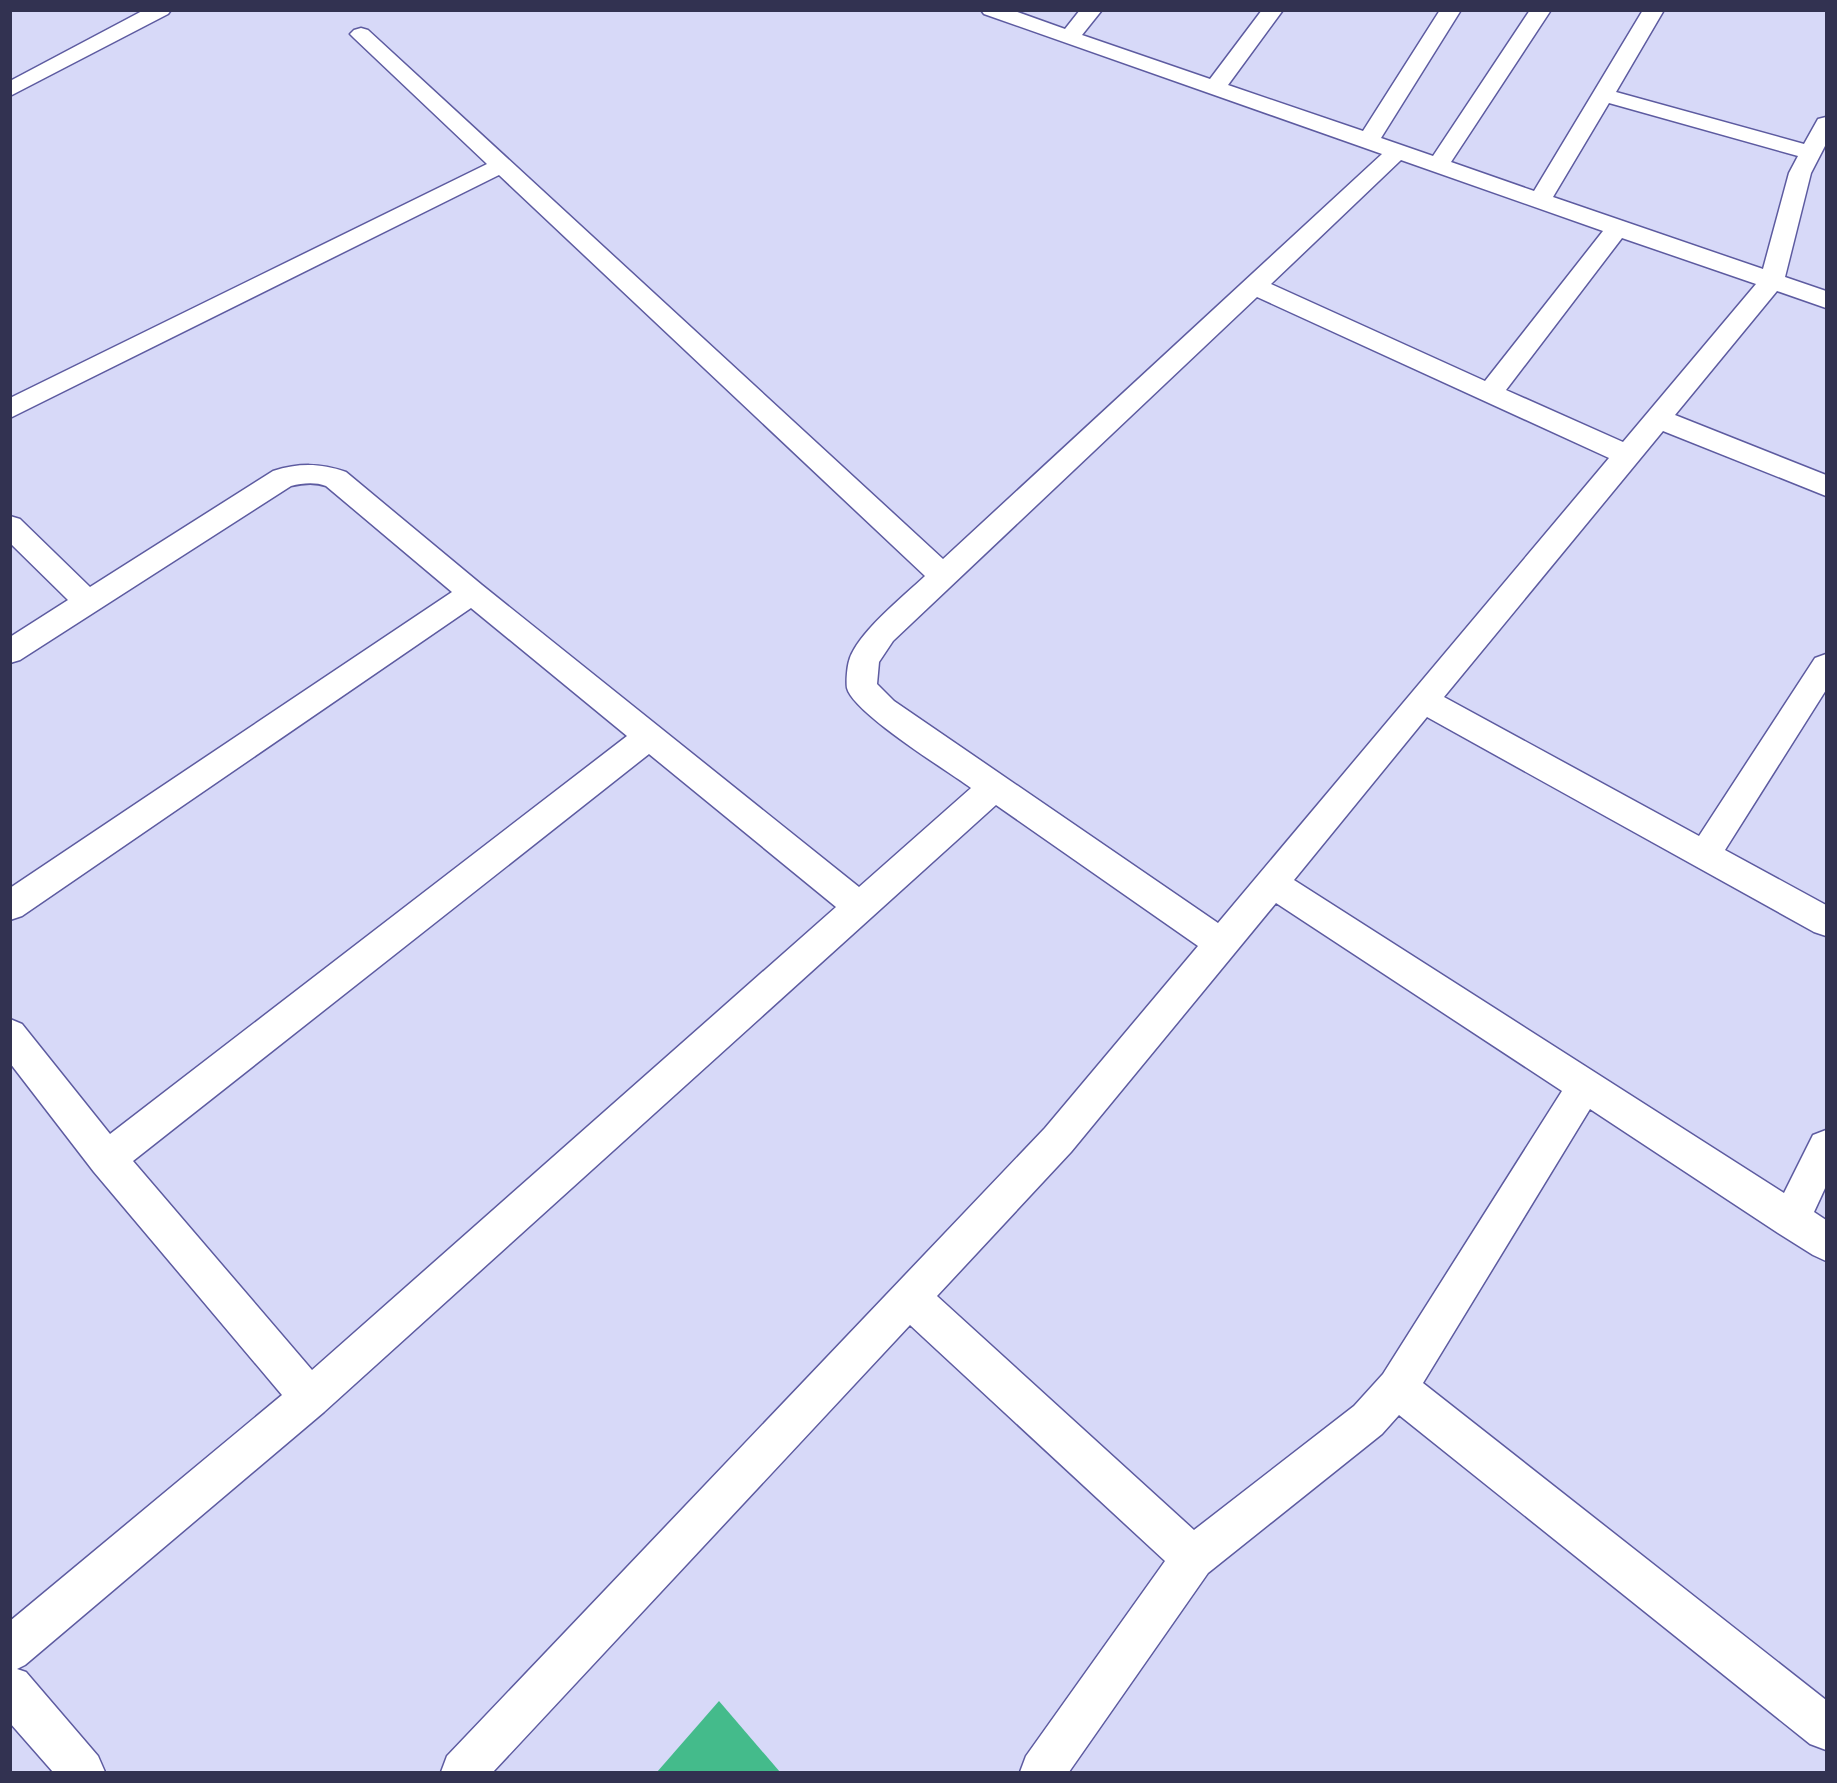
<svg xmlns="http://www.w3.org/2000/svg" width="1837" height="1783" font-family="Commissioner,sans-serif">
<style>
.building{fill:#44bb8b}
.lines{fill:none;stroke-linecap:round;stroke-linejoin:round}
.minor-casing{stroke:#5d5ba0;stroke-width:3}
.minor{fill:#fff;fill-rule:evenodd}
</style>
<rect width="100%" height="100%" fill="#d7d9f8"/>
<path class="building" d="M719,1701l61,71h-123z"/>
<g class="lines">
<g class="minor-casing">
<path id="minor" d="M144,10h27l-3,4 -158,82v-15z
M981,10h31l53,19 15,-19h22l-20,25 128,44 52,-69h21l-55,75 135,46 77,-121h21l-80,128 52,18 97,-146h21l-100,152 83,29 109,-181h21l-48,82 188,52 14,-25 8,-2v27l-15,29 -26,104 41,14v17l-49,-17 -102,124 151,60v21l-163,-65 -219,266 255,139 116,-178 11,-4v36l-101,160 101,55v31l-12,-4 -387,-215 -133,163 490,313 29,-58 13,-5v56l-12,26 12,8v41l-13,-6 -35,-22 -188,-124 -167,274 403,317v50l-16,-6 -411,-329 -17,19 -174,139 -139,199h-49l6,-16 139,-195 -255,-236 -417,447h-52l6,-16 598,-628 153,-182 -202,-141 -672,607 -299,253 -8,4 9,3 72,84 7,16h-52l-43,-49v-102l272,-226 -188,-223 -84,-109v-44l12,5 88,110 517,-398 -156,-128 -449,308 -12,4v-32l442,-296 -126,-106c-11,-4 -23,-3 -35,0l-271,174 -10,3v-26l58,-37 -58,-57v-27l10,3 70,68 183,-116c26,-8 47,-8 73,1l136,113 377,302 112,-99c-23,-17 -118,-75 -124,-100 -1,-6 0,-20 2,-27 7,-27 56,-66 76,-85l-426,-401 -489,243v-20l477,-234 -133,-126 -4,-4 4,-4 7,-2 7,2 575,529 439,-405 -398,-140zM1609,103l189,53 -9,17 -26,96 -210,-72zM1401,160l202,71 -118,150 -214,-97zM1622,238l134,46 -133,158 -117,-52zM1257,297l352,161 -391,465 -324,-222 -17,-17 2,-22 14,-21zM649,754l187,153 -524,463 -179,-209zM1276,903l286,188 -179,283 -29,32 -160,124 -257,-234 134,-144z"/>
</g>
<use href="#minor" class="minor"/>
</g>
<rect width="1837" height="1783" fill="none" stroke="#323251" stroke-width="24"/>
</svg>
